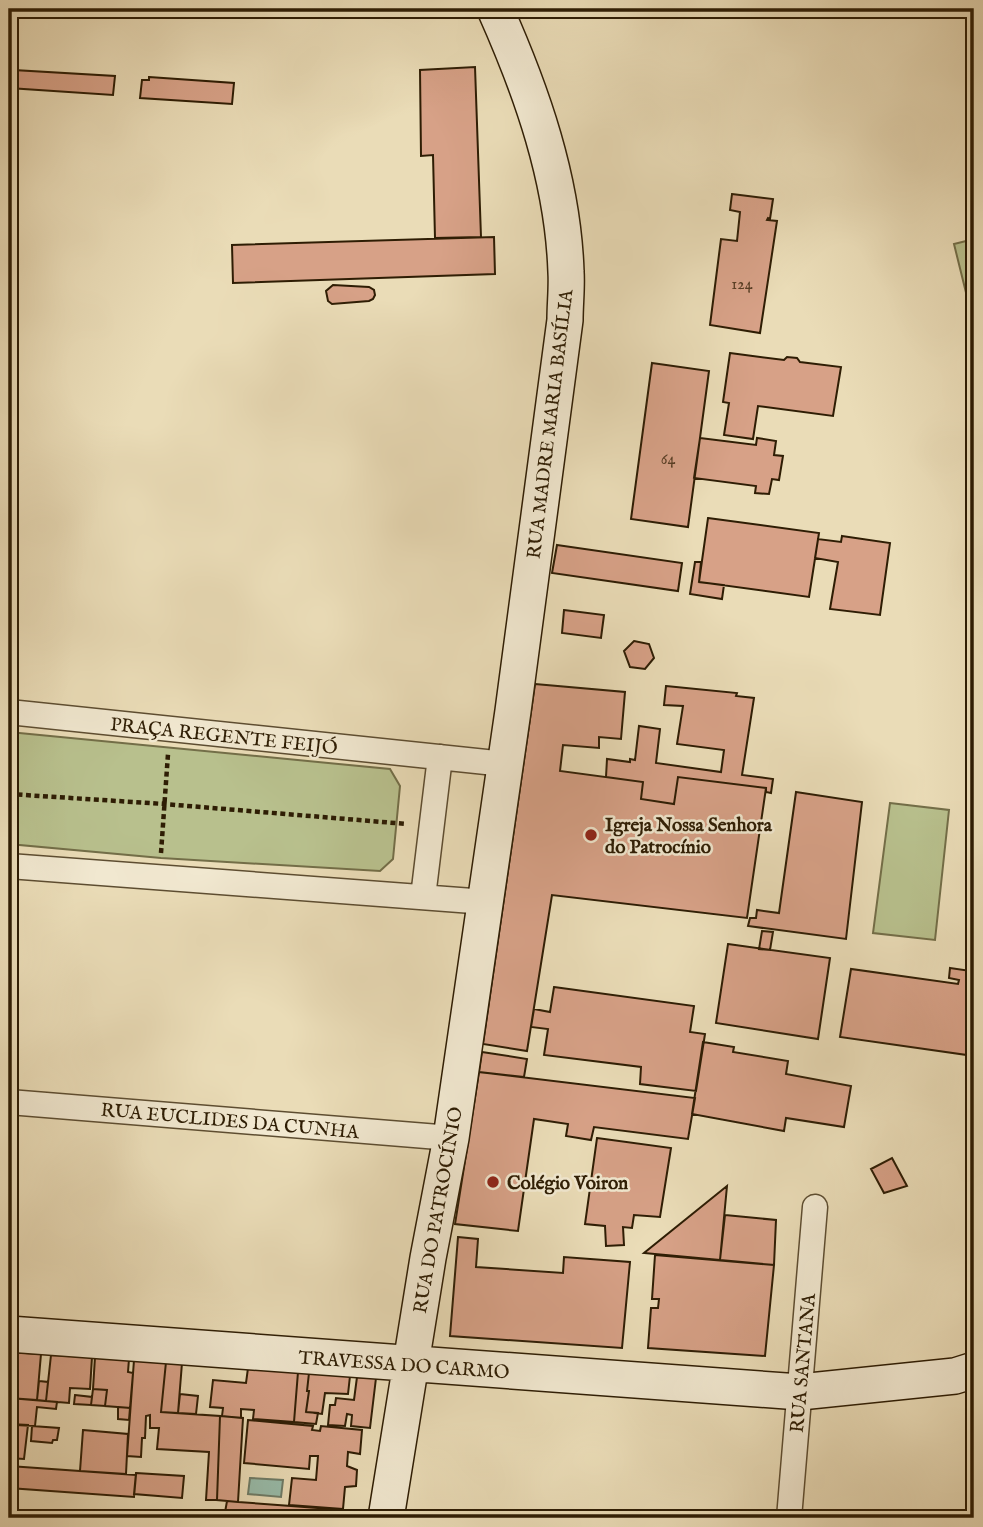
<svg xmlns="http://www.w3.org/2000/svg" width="983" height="1527" font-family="'IM FELL English',serif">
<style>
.green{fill:#b8c08d;stroke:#736e48;stroke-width:2}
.water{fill:#98bcaa;stroke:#6e7c68;stroke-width:2}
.building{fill:#d7a187;stroke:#2e1d04;stroke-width:2}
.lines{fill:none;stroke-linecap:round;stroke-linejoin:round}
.street-casing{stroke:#5d4d31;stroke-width:27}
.secondary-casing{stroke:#2e1d04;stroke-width:38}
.path{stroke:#2e1d04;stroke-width:4.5;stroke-dasharray:5 3.5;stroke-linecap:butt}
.street{stroke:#f1e8d0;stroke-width:24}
.secondary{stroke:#f1e8d0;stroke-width:35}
.poi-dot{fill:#8f2418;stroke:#f1e8d0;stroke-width:2.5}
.labels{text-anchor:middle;stroke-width:5;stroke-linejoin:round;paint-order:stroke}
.number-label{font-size:16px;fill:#583e25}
.street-label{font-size:19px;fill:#2e1d04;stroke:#f1e8d0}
.poi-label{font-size:19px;font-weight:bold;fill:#2e1d04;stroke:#f1e8d0;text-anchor:start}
</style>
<rect width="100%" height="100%" fill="#eadcb7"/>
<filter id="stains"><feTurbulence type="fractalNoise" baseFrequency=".00286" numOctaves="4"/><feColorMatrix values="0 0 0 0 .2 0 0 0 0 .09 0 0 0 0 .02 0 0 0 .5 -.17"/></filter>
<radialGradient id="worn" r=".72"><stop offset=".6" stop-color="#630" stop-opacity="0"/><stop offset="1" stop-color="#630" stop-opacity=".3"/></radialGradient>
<path class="green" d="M974,239v86l-20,-81z
M9,732l381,37 10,17 -7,73 -13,12 -219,-13 -152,-14z
M890,803l59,7 -14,130 -62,-7z"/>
<path class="water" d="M250,1478l33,2 -2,17 -33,-3z"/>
<path class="building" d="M9,66h5v4l101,6 -2,19 -104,-7z
M475,67l6,170 -46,1 -2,-83 -12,1 -1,-86z
M149,77l85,6 -2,21 -92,-6 2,-18h7z
M732,194l41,5 -3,20 -2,-1 -1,2 10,1 -17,112 -50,-8 11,-86 16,2 3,-29 -10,-2z
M494,237l1,37 -262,9 -1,-38z
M333,285l36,2 5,3 1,5 -2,4 -4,2 -37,3 -4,-3 -2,-10z
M730,353l54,7 3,-3 10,1 3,4 41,5 -8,49 -75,-10 -5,33 -29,-4 5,-32 -6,-1z
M652,363l57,8 -21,156 -57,-8z
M700,438l56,7 1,-7 19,3 -2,14 9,1 -4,24 -7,-1 -3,15 -14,-1 1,-7 -62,-8z
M708,518l111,15 -10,64 -110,-15z
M842,536l48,7 -10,72 -50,-6 8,-47 -23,-4 3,-19 23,3z
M557,545l125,18 -4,28 -126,-18z
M695,562h6l-2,20 25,3 -2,14 -32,-5z
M564,610l40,5 -3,23 -39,-5z
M634,641l15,3 5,14 -9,11 -15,-2 -6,-16z
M535,684l90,8 -4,47 -22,-2v11l-36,-3 -3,26 83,11 -2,17 33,5 4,-27 88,11 -19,130 -195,-23 -25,156 -44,-7z
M666,686l71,7 -1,3 18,2 -12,77 31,4 -2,14 -5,-1v-4l-88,-11 -4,27 -33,-5 2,-17 -37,-5 1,-18 23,3v-3l5,1 4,-34 21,3 -4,34 65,9 3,-22 -47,-6 6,-38 -19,-1z
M796,792l66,10 -16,137 -98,-13 2,-8h6l1,-8 22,3z
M762,931l11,1 -3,18 -11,-1z
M728,944l102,14 -12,81 -102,-16z
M950,968l21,3 -2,9h5v76l-134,-19 11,-68 107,15 1,-4 -10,-2z
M554,987l140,19 -4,26 15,2 -9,57 -56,-7 1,-17 -97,-12 4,-26 -17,-2 3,-18 16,3z
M703,1042l31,5 -1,5 55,9 -2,13 65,12 -7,41 -58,-9 -2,13 -92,-17z
M482,1052l45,7 -3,18 -45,-5z
M479,1072l216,26 -7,41 -94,-12 -3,13 -25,-4 2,-12 -34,-5 -16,112 -63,-7z
M597,1138l74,10 -11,69 -26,-2 -2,13 -9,-1 1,18 -18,1 -1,-20 -20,-2z
M892,1158l15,28 -23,7 -13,-24z
M727,1186l-7,74 -76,-7z
M725,1215l51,5 -2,45 -54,-5z
M458,1237l20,2 -2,28 87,6 1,-16 66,5 -8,86 -172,-12z
M655,1255l119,10 -9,91 -117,-8 3,-40h7l1,-9h-7z
M9,1352l32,2 -4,46 -28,-2z
M51,1355l41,2 -2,32 -20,-1 -1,15 -23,-2z
M95,1357l34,2 -1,13 5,1 -3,35 -25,-2 2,-16 -14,-1z
M134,1360l32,2 -5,50 59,4 -3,84h-11l3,-48 -52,-3 2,-21h-9v-13l-4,1 -1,22h-3l-1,19 -14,-1z
M166,1362l16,1 -4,50 -17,-1z
M248,1368l50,4 -4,50 -41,-3 1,-9 -13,-1v9l-19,-2 1,-8 -13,-1 3,-27 33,3z
M298,1372l11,1 -2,18h2l-3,21 12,1 -2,11 -22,-2z
M309,1373l41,3 -2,18 -23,-1 -3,21 -16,-2 3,-21h-2z
M357,1377l19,1 -6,50 -19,-2 1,-11 -5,-1 -2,12 -17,-1 2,-20h5l1,-7 18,2z
M39,1381l9,1 -2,19 -9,-1z
M93,1389l14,1 -2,16 -14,-1z
M180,1394l18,2 -2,18 -18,-1z
M75,1395l17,2 -1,8 -17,-1z
M9,1398l48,4 -1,7 -19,-2 -2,19 -19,-1 1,-14 -8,-1z
M118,1407l12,1 -1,12 -11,-1z
M220,1416l23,2 -5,84 -21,-2z
M248,1420l65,6 -1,4 8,1 1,-5 41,4 -2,24 -12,-2 -1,14 10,4 -1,16 -11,1 -2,22 -54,-4 3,-27 24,2 2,-24h-8l-1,13 -65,-6z
M9,1424l19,1 -4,34 -15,-1z
M32,1426l27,2 -2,12h-4l-1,3 -21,-2z
M83,1430l45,4 -2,40 -46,-3z
M9,1466l127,9 -2,22 -125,-9z
M136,1473l48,3 -2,22 -48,-4z
M9,1501l7,1 -4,16h-3z
M227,1501l11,1 120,9 -1,7h-133z
M13,1511h1l104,7h-106z"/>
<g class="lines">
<g class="street-casing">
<path id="street" d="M9,712l496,52
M9,866l477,36
M423,897l17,-140
M9,1102l442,36
M789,1518l26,-311"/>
</g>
<g class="secondary-casing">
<path id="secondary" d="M9,1334l791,58 155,-16 19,-6
M386,1518l42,-260 23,-120 62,-427 52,-391c0,-16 2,-33 1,-48 -3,-92 -34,-180 -71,-263"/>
</g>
<path class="path" d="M9,794l155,10 243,20
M161,853l7,-99"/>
<use href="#street" class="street"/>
<use href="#secondary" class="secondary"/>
</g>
<g class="poi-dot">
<circle cx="591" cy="835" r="7"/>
<circle cx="493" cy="1182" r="7"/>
</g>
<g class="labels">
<g class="number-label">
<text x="742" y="289">124</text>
<text x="668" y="464">64</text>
</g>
<g class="street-label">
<text transform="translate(549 424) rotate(-83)" y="7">RUA MADRE MARIA BASÍLIA</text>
<text transform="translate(224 735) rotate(6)" y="7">PRAÇA REGENTE FEIJÓ</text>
<text transform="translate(230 1120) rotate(5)" y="7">RUA EUCLIDES DA CUNHA</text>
<text transform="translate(437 1210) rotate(-80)" y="7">RUA DO PATROCÍNIO</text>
<text transform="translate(802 1363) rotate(-85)" y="7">RUA SANTANA</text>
<text transform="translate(404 1364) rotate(4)" y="7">TRAVESSA DO CARMO</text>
</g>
<g class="poi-label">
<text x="605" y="831">Igreja Nossa Senhora<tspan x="605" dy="22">do Patrocínio</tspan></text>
<text x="507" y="1189">Colégio Voiron</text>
</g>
</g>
<rect width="983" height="1527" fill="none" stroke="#eadcb7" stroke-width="35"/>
<rect x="10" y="10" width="962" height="1506" fill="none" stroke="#2e1d04" stroke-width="3.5"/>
<rect x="18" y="18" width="948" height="1492" fill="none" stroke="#2e1d04" stroke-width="2"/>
<rect width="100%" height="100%" filter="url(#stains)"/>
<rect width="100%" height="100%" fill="url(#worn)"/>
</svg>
